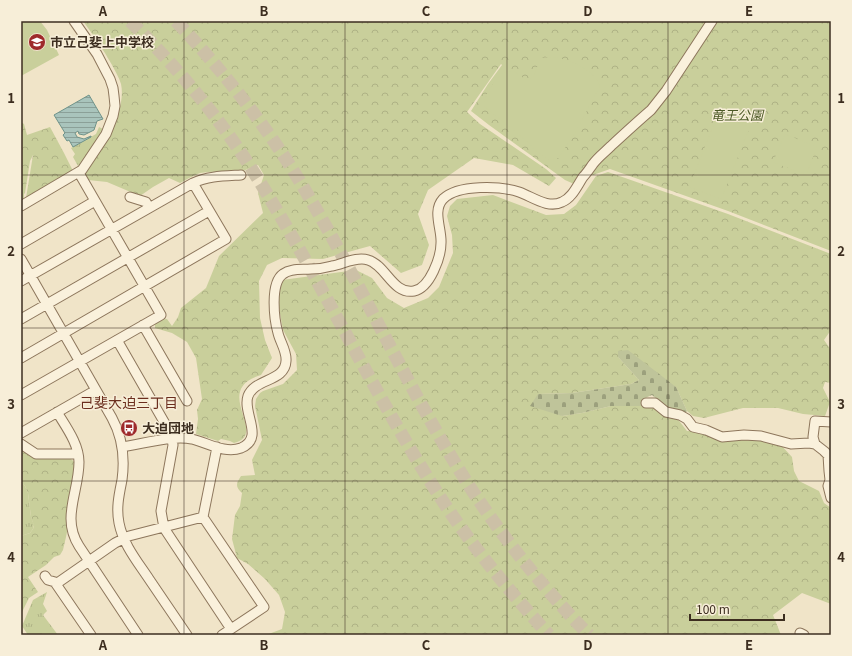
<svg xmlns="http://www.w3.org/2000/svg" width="852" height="656" font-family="Georgia,'Noto Sans JP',serif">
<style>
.grass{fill:url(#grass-tufts)}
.forest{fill:url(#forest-crowns)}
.cemetery{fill:url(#cemetery-stones)}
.pitch{fill:#c9cf9b}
.water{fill:url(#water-rules);stroke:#6f938a}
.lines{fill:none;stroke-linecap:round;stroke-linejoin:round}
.highway-tunnel{stroke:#ccc0a6;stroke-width:13;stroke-dasharray:13 6;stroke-linecap:butt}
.minor-casing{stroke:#8d765c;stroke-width:11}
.minor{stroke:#faf1dc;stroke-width:9}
.grid{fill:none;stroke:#3d2e20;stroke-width:1;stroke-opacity:0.55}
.labels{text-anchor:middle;stroke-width:3;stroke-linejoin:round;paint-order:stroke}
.poi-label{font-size:13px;font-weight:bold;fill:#3d2e20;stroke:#f7eed8;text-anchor:start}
.park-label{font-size:13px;font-style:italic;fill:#4d5a26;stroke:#f7eed8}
.neighbourhood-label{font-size:14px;fill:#6b2e1e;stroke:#f7eed8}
.neatline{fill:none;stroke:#3d2e20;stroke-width:1.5}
.grid-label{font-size:13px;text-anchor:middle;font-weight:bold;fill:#3d2e20}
</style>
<defs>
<pattern id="grass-tufts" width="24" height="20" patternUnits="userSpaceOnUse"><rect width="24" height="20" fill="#c9cf9b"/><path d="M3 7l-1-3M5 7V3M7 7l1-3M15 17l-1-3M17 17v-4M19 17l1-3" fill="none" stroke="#aeb285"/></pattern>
<pattern id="forest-crowns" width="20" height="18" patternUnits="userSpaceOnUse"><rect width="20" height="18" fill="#c9cf9b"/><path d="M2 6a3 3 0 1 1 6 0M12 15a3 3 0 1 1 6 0" fill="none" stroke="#aeb285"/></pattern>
<pattern id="cemetery-stones" width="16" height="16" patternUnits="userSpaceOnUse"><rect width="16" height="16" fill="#bfc49a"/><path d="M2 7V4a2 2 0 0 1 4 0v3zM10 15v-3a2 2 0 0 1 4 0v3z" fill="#9ca07d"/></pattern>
<pattern id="water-rules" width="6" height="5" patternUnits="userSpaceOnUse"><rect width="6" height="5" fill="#a9c4bc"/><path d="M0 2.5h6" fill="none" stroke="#8ba098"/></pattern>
</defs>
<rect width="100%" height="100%" fill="#f0e4c8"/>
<path class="grass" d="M99,127l4,2 -3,7 -19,28 -3,2 -5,-9 2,-3 -4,-6 25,-14z
M21,481l4,5 3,7 3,24 3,8 -1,4 -3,4 -9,3z
M47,592l-4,12 4,7 -4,4 15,20h-30l-6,-9 11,-26z"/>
<path class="forest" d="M83,21h748v230l-103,-40 -118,-42 -17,6 -14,-2 -5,11 -9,-4 -76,-55 -18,-14 17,-27 14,-19 -1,-1 -34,48 13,12 66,45 10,9 -7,8 -36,-21 -39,-7 -46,32 -10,24 11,31 -7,20 -21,8 -31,-27 -47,13 -41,-1 -15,7 -8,16 1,37 5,22 7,18 -11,17c-51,15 9,59 -27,68l-4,-2 -9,-2 -3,2 -22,-7 2,-15 -1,-9 5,-11 -6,-41 -9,-16 -15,-9 -17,-5v-4l1,-4 11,-1 5,7 6,-9 3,-9 25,-20 13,-32 44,-43 -5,-20 6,-18 -6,-10 -15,6 -35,1 -8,1 -9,4 -11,6 -11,-5 -16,9 -13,9 -33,-14 -19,-2 -4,-6c17,-21 43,-63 37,-90 -2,-7 -6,-13 -9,-19 -9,-16 -19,-30 -29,-44z
M21,122l3,2 3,11 23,-8 14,26 8,16v3l-46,26 7,-43 -3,6 -5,32 -1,1v4l-3,2z
M608,172l120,42 103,40v76l-7,10 7,10v33l-6,-1 -2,6 7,14 -5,14 -22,-2 -25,-6h-35l-39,10 -11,-2 -6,-5 -11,-24 -58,-30 21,23 -8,4 -59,9 -34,1 24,22 20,-3 29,-7 38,-1 12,9 15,3 11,14h15l59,7 19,6 12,13 2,14 5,10 20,10 5,12 7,5v96l-29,-11 -29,22 8,20h-515l16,-6 3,-17 -6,-17 -14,-16 -17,-15 -11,-6 -5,-19 3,-24 5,-9 2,-13c-7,-7 -6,-9 -1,-17l14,-1 -3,-15 10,-20 -7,-34 1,-7 4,-6 3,-2 20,-7 14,-14 -1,-16 -13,-24 -6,-33 5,-17 74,-10 16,8 15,20 17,10 24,-10 11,-11 14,-34 -1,-18 -5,-19 3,-10 7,-7 36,-4 53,20 18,-1 12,-9 20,-29z
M21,448l48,10 6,4 -1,11 -7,37v9l1,8 -2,10 -3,13 -3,5 -6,2 -8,8 -18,12 10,15 -9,6 -8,16v-78l9,-3 3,-4 1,-3 -3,-9 -3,-24 -3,-7 -4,-5z"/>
<path class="cemetery" d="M628,350l48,37 11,24 -2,3 -4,-3 -16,-4 -6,-6 -7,-6 -7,3v8h-34l-29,7 -20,3 -32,-10 8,-12 34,-1 59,-9 8,-4 -21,-23v-6z"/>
<path class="pitch" d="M21,21h19l7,9 12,25 -38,21z
M553,57c17,3 40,11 47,29l-25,47 -17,25 -9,2 -15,-10 -4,-6 -46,-38c0,-11 11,-28 20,-33 3,-2 7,-2 10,-2 6,5 16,14 21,2 2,-4 3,-10 5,-15z
M718,114l32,13 -29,72 -32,-12z
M785,134l32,13 -11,28 -33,-13z"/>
<path class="water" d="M89,95l14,24 -6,2 -3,9 -10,5 -5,-1 -1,-3 -3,2 2,4 7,2 7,-3v1l-18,10 -4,-7 -2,1 -4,-6 2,-2 -11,-18z"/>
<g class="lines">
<path class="highway-tunnel" d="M130,21c46,45 88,95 123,150 68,108 121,225 191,332 31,47 67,90 105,132
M176,21c48,51 93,108 129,169 57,96 103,199 163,294 34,53 77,106 121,151"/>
<g class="minor-casing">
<path id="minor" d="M193,183c15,-7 31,-7 48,-8
M130,197l16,5 3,6
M21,206l61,-36 24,-36 7,-18 2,-10 -1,-10 -1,-8 -3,-9 -13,-25 -23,-33
M21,244l74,-43
M21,259l91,159c11,20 13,40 10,62 -3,15 -6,28 -3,43 4,21 18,38 30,56 13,19 25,37 38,56
M21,281l172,-98 33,56 -205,119
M21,319l188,-108
M143,325l44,76
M117,340l54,94 2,11 -12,66 3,17 67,101
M21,395l140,-80 -82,-142
M646,403h9l11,9 14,3 7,4 6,8 13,3 16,7 22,-2 17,1 30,8 18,-1 6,1 9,7 4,4 1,16 1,9 -2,6 3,12
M57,412c9,15 22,32 22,50 0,30 -18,56 0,84l59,89
M21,433l75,-43
M21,444l15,10h42
M815,444l-2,-7 2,-16 16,1
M122,447c21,-3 50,-12 70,-8 16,4 33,15 49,9 24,-10 1,-35 7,-52 7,-18 37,-14 38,-35 1,-10 -6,-19 -8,-28 -4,-14 -8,-50 5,-59 8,-6 19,-4 28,-5 7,0 14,-1 21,-3 11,-2 25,-10 36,-6 18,5 25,35 46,31 16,-3 27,-34 27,-48 1,-14 -9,-32 2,-44 15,-15 58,-13 76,-7 14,5 29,17 43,10 10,-4 15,-16 21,-25 4,-4 7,-9 10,-13 5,-7 12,-12 18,-18 13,-12 26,-24 40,-36l15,-19 46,-70
M217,447l-14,70 61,90 -42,28
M45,576l3,4 7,2 1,2
M800,633l4,2
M91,635l-35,-51 59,-41 14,-7 74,-19"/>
</g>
<use href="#minor" class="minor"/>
</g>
<path class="grid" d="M184,21v614M345,21v614M507,21v614M668,21v614M21,175h810M21,328h810M21,481h810"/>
<defs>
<g id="school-disc" transform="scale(0.9)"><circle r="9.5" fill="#9e2a2b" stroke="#f7eed8"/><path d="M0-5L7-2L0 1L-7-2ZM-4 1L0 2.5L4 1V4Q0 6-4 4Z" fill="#fff"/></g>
<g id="bus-disc" transform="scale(0.9)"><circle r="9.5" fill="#9e2a2b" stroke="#f7eed8"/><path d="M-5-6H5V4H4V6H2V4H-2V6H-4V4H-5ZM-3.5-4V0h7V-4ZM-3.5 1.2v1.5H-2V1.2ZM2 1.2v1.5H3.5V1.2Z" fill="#fff"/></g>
</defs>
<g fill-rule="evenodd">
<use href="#school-disc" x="37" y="42"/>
<use href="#bus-disc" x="129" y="428"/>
</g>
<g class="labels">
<g class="poi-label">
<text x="50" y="47">市立己斐上中学校</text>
<text x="142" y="433">大迫団地</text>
</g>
<g class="park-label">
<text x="737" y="120">竜王公園</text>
</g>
<g class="neighbourhood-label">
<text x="129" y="408">己斐大迫三丁目</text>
</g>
</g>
<rect width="852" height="656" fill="none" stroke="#f7eed8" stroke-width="44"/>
<path d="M690 614v6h94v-6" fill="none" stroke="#3d2e20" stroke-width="2"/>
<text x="696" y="614" font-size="12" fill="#3d2e20" stroke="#f7eed8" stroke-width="3" paint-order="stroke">100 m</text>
<rect x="22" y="22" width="808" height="612" class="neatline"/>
<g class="grid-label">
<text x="103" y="16">A</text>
<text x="264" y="16">B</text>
<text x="426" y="16">C</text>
<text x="588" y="16">D</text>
<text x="749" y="16">E</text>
<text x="11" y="103">1</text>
<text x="841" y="103">1</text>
<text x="11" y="256">2</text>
<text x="841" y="256">2</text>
<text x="11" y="409">3</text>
<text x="841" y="409">3</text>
<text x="11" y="562">4</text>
<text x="841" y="562">4</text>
<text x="103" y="650">A</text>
<text x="264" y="650">B</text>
<text x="426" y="650">C</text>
<text x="588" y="650">D</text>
<text x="749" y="650">E</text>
</g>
</svg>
